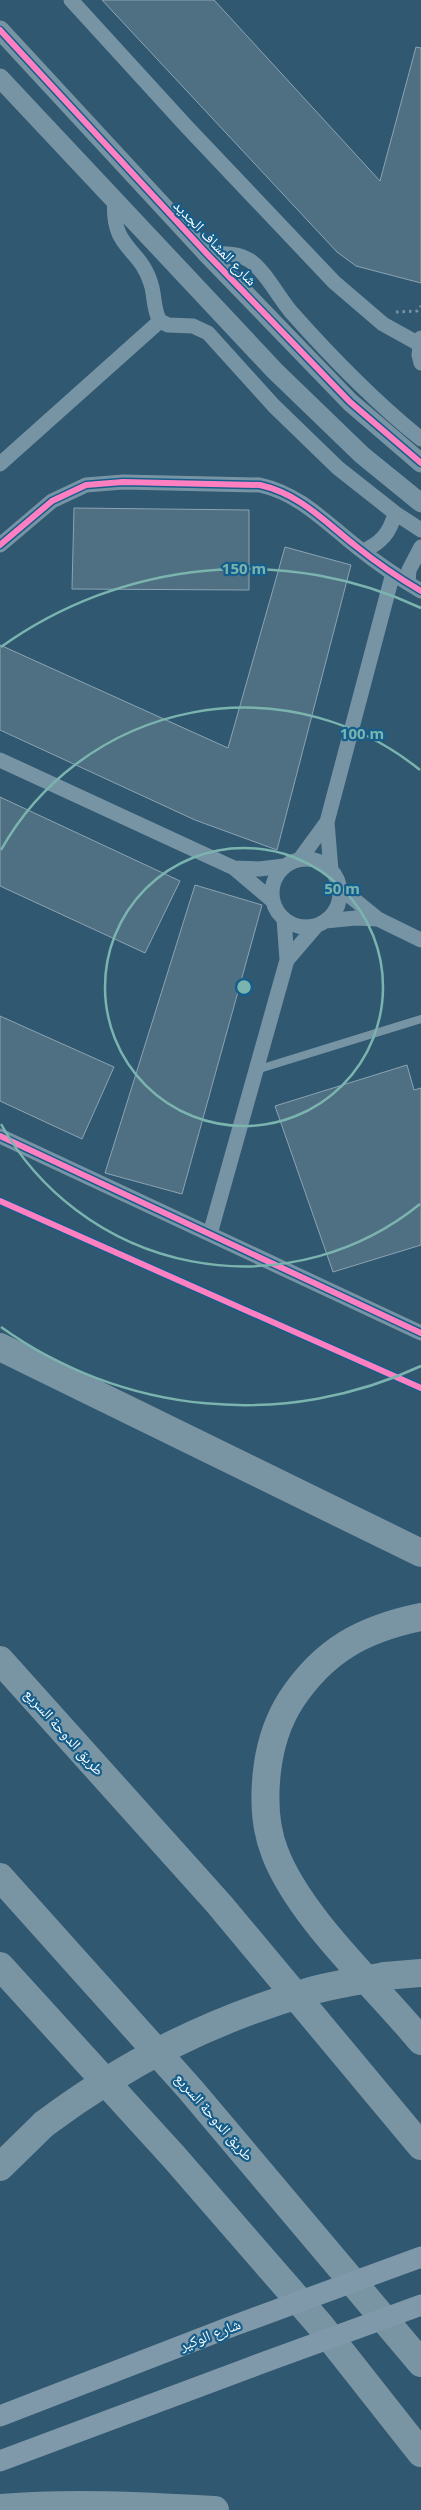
<svg xmlns="http://www.w3.org/2000/svg" width="421" height="2510" font-family="'Noto Sans','Noto Naskh Arabic',sans-serif">
<style>
.building{fill:#4f6f82;stroke:#8ba4b3}
.lines{fill:none;stroke-linecap:round;stroke-linejoin:round}
.path{stroke:#7794a5;stroke-width:3;stroke-dasharray:2.5 4;stroke-linecap:butt}
.service{stroke:#7794a5;stroke-width:8}
.minor{stroke:#7794a5;stroke-width:15}
.tertiary{stroke:#7794a5;stroke-width:19}
.secondary{stroke:#7f99aa;stroke-width:21}
.motorway{stroke:#7994a3;stroke-width:28}
.secondary-bridge{stroke:#7f99aa;stroke-width:21}
.motorway-bridge{stroke:#7994a3;stroke-width:28}
.cycleway-casing{stroke:#155e8b;stroke-width:9}
.cycleway{stroke:#ff80c0;stroke-width:6}
.ring{fill:none;stroke:#7bb4af;stroke-width:2.5}
.labels{text-anchor:middle;stroke-width:4.5;stroke-linejoin:round;paint-order:stroke}
.street-label{font-size:15px;fill:#fff;stroke:#155e8b}
.centre{fill:#7bb4af;stroke:#155e8b;stroke-width:2.5}
.ring-label{font-size:15px;text-anchor:middle;font-weight:bold;fill:#7bb4af;stroke:#155e8b;stroke-width:4.5;stroke-linejoin:round;paint-order:stroke}
</style>
<rect width="100%" height="100%" fill="#305870"/>
<path class="building" d="M102,0h112l166,181 36,-134 5,1v235l-65,-17 -19,-14z
M74,508l175,2v80l-177,-1z
M285,547l66,18 -74,285 -82,-30 -195,-90v-85l228,103z
M0,797l180,84 -35,72 -145,-67z
M195,885l67,20 -80,289 -77,-21z
M0,1016l114,51 -32,72 -82,-38z
M407,1065l7,25 7,-2v157l-88,27 -58,-166z"/>
<g class="lines">
<path class="path" d="M396,312l21,-1 4,-5"/>
<path class="service" d="M256,1070l165,-51"/>
<path class="minor" d="M71,0l116,127 147,155 49,42 36,20
M115,198c-5,52 25,48 36,86 4,12 2,26 9,37l8,4 25,1 15,7 66,73 64,62 57,45 26,17
M208,255c13,-2 28,-3 41,5 15,9 30,38 43,53 40,45 82,88 129,126
M421,338l-2,17 2,8
M0,464l160,-143
M0,545l52,-44 34,-16 37,-3 137,3c40,9 65,37 97,62 20,16 42,31 64,44
M363,551c18,-8 27,-18 32,-38
M408,583l1,-13 12,-23
M0,760l234,108 39,33
M327,822l4,48
M272 893a34 34 0 1 1 68 0a34 34 0 1 1-68 0Z
M300,859l27,-37 66,-249
M234,868l25,1 25,-3
M340,888l38,31 43,21
M325,921l31,-3 22,1
M287,960l30,-35
M0,1136l421,197
M210,1234l77,-274 -3,-41"/>
<path class="tertiary" d="M0,30l208,225 142,147 71,61
M0,78l275,293 87,84 59,48"/>
<path class="secondary" d="M0,2416l230,-89
M0,2461l254,-95"/>
<path class="motorway" d="M0,1347l421,206
M421,1617c-58,12 -97,33 -130,83 -14,22 -21,45 -24,71 -3,26 -2,57 8,82 25,65 101,133 146,188
M0,1660l219,244 202,242
M0,1877l190,212 231,274
M0,1966l174,191 146,168 101,128
M385,1976l36,-3
M0,2167l44,-43
M0,2508c72,-6 143,-2 215,2"/>
<path class="secondary-bridge" d="M230,2327l191,-70
M254,2366l167,-61"/>
<path class="motorway-bridge" d="M44,2124c83,-62 167,-104 267,-133 24,-7 50,-10 74,-15"/>
<g class="cycleway-casing">
<path id="cycleway" d="M0,30l208,225 142,147 71,61
M0,545l52,-44 34,-16 37,-3 137,3c40,9 65,37 97,62 20,16 42,31 64,44
M0,1136l421,197
M0,1201l421,187"/>
</g>
<use href="#cycleway" class="cycleway"/>
</g>
<g class="ring">
<circle cx="244" cy="987" r="139"/>
<path d="M420 1204A279 279 0 0 1 1 1124M1 850A279 279 0 0 1 420 770"/>
<path d="M421 1366A418 418 0 0 1 1 1327M1 647A418 418 0 0 1 421 608"/>
</g>
<g class="labels">
<g class="street-label">
<text transform="translate(215 243) rotate(46)" y="5">شارع المشاف الجديد</text>
<text transform="translate(64 1732) rotate(48)" y="5">طريق الدوحة السريع</text>
<text transform="translate(214 2117) rotate(49)" y="5">طريق الدوحة السريع</text>
<text transform="translate(210 2335) rotate(-21)" y="5">شارع الوكير</text>
</g>
</g>
<circle cx="244" cy="987" r="8" class="centre"/>
<g class="ring-label">
<text x="244" y="574">150 m</text>
<text x="362" y="739">100 m</text>
<text x="342" y="894">50 m</text>
</g>
</svg>
